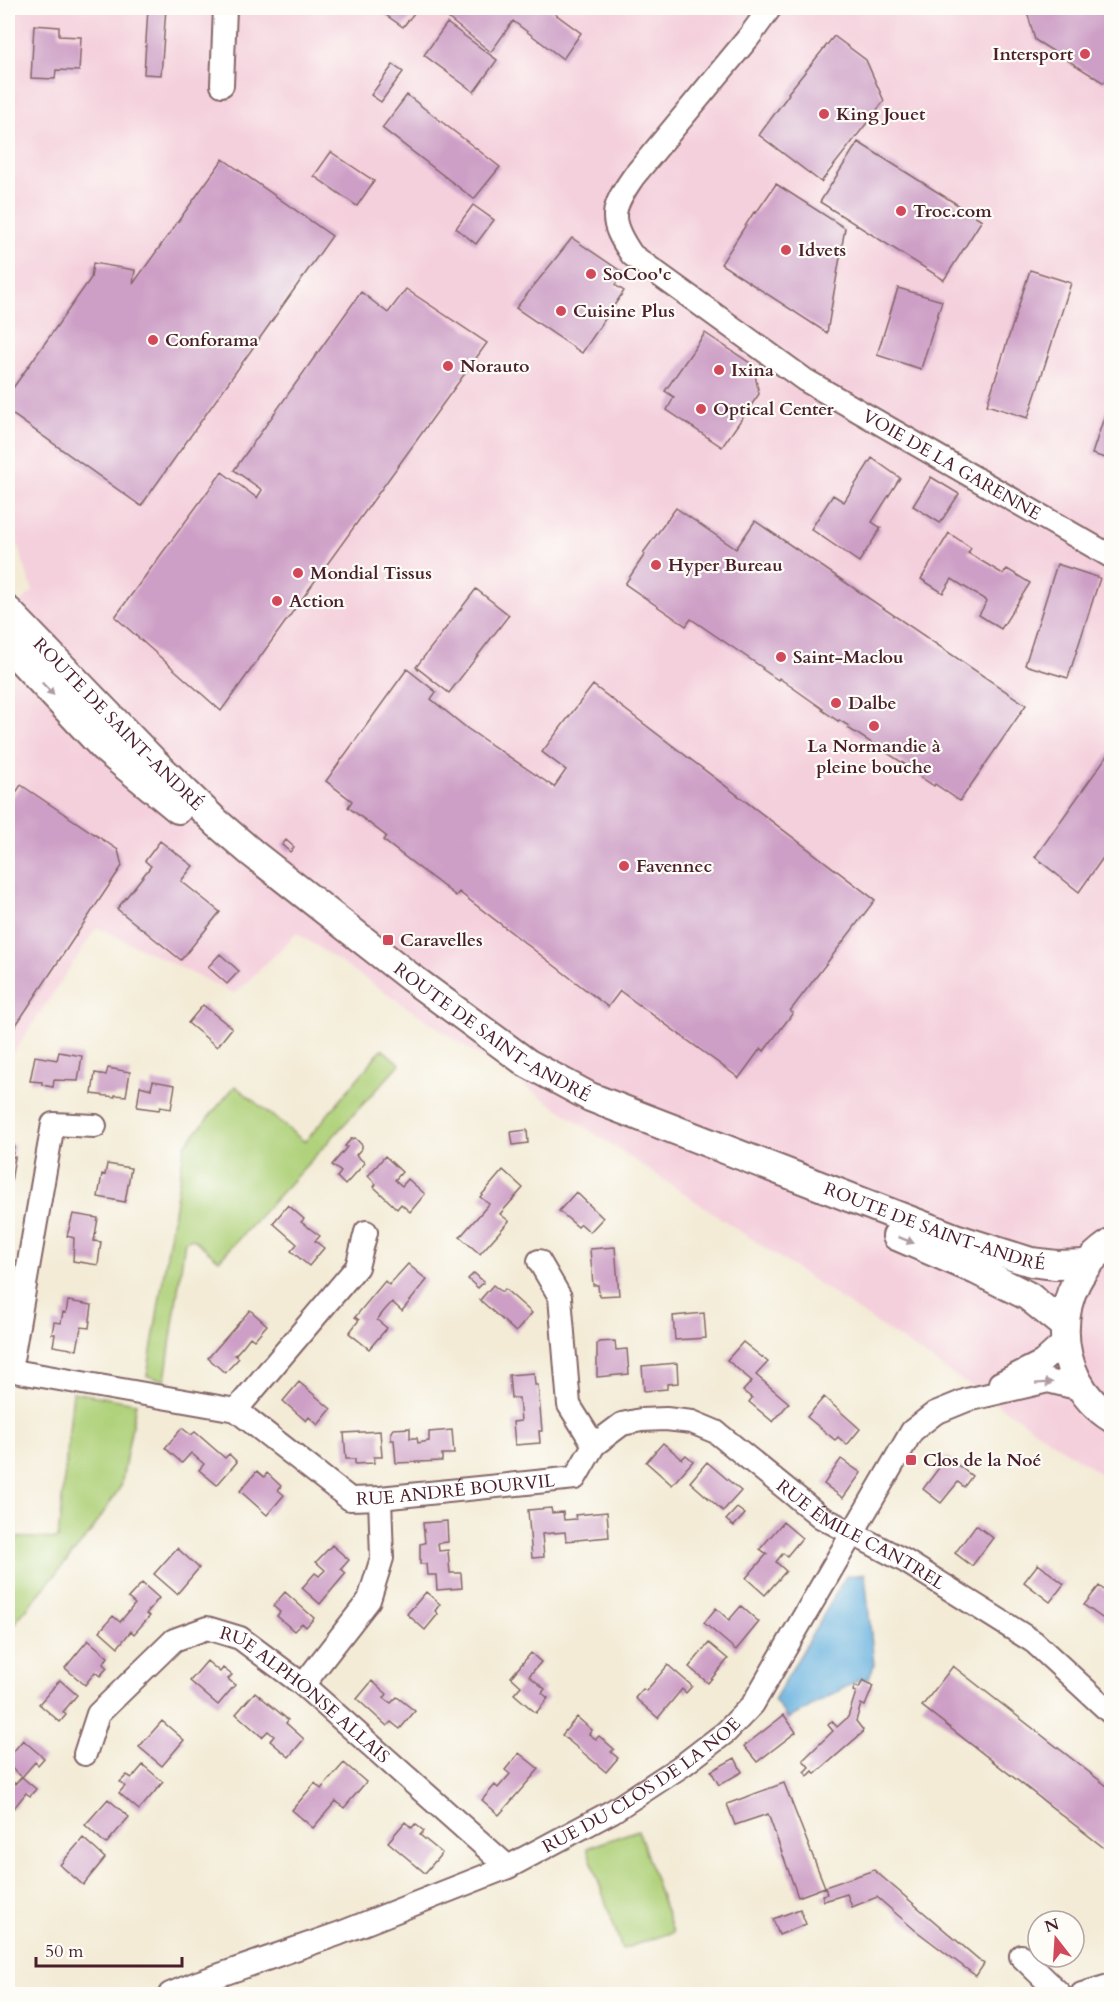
<svg xmlns="http://www.w3.org/2000/svg" width="1119" height="2002" font-family="Cardo,serif">
<style>
.built{fill:#f4cfdc}
.green{fill:#b0d27b;stroke:#7d7853;stroke-width:1.5}
.water{fill:#65b0de;stroke:#586884;stroke-width:1.5}
.building{fill:#cd9fc6}
.lines{fill:none;stroke-linecap:round;stroke-linejoin:round}
.minor-casing{stroke:#856667;stroke-width:26}
.major-casing{stroke:#856667;stroke-width:32}
.minor{stroke:#fff;stroke-width:22}
.major{stroke:#fff;stroke-width:28}
.oneway{fill:#ae9aa0}
.poi-dot{fill:#d1495b;stroke:#fdfcf7;stroke-width:2}
.labels{text-anchor:middle;stroke-width:4.5;stroke-linejoin:round;paint-order:stroke}
.poi-label{font-size:18px;font-weight:bold;fill:#4a1f2b;stroke:#fdfcf7;text-anchor:start}
.street-label{font-size:18px;fill:#4a1f2b;stroke:#fdfcf7}
</style>
<rect width="100%" height="100%" fill="#fdfcf7"/>
<filter id="ink" filterUnits="userSpaceOnUse"><feTurbulence type="fractalNoise" baseFrequency=".0167" numOctaves="2"/><feDisplacementMap in="SourceGraphic" scale="12" xChannelSelector="R" yChannelSelector="G"/><feConvolveMatrix kernelMatrix="1 2 1 2 8 2 1 2 1" color-interpolation-filters="sRGB"/></filter>
<filter id="wash" filterUnits="userSpaceOnUse"><feTurbulence type="fractalNoise" baseFrequency=".008" numOctaves="4" result="noise"/><feDisplacementMap in="SourceGraphic" scale="24" xChannelSelector="R" yChannelSelector="G"/><feGaussianBlur stdDeviation="1.35" result="paint"/><feColorMatrix in="noise" values="0 0 0 0 0 0 0 0 0 0 0 0 0 0 0 0 0 1.4 0 .05"/><feComposite in="paint" operator="in"/></filter>
<g filter="url(#wash)">
<rect width="100%" height="100%" fill="#f3ebd6"/>
<path class="built" d="M8,8h1103v1473l-814,-548 -62,61 -138,-67 -89,134v-447l25,-23 -25,-75z"/>
<path class="green" d="M382,1049l18,15 -181,196 -27,-22 -7,3 -20,139 -18,-4 38,-231 50,-59 70,56z
M73,1392l63,11 -15,83 -31,47 -82,98v-94l50,2z
M638,1830l35,102 -51,17 -35,-101z"/>
<path class="water" d="M865,1574l9,91 -6,15 -6,-2 -74,41 -14,-19 72,-124z"/>
<g id="blocks">
<path class="building" d="M148,8h18l-5,67 -17,-1z
M376,8h42l-15,19z
M458,8h89l34,25 -18,26 -50,-38 -22,31 -42,-33z
M1026,8h86v61l-8,14 -69,-43z
M447,23l50,37 -23,32 -50,-37z
M34,25l25,2v9l22,1 -2,34 -23,-1 -1,9 -24,-1z
M834,36l32,24 18,41 -63,81 -62,-47 30,-41 -1,-1z
M393,65l10,7 -22,30 -10,-7z
M407,95l93,72 -26,32 -92,-71z
M858,142l124,78 -38,60 -124,-78z
M331,152l43,29 -17,25 -43,-30z
M223,159l109,77 -191,270 -133,-95v-16l83,-117 2,-15 42,7 -2,14z
M776,184l69,44 -18,105 -106,-69 33,-52 2,1z
M473,205l21,15 -18,24 -20,-16z
M572,238l50,34 -7,13 9,6 -42,62 -66,-45z
M1030,270l41,13 -43,135 -41,-13z
M898,288l44,13 -21,68 -44,-14z
M406,289l81,54 -266,368 -106,-94 107,-145 35,26 5,-8 -28,-20 127,-178 27,21z
M705,333l48,32 6,29 -37,53 -55,-37 7,-13 -9,-6z
M1111,396h1v64l-20,-6z
M872,458l28,20 -28,44 9,6 -22,34 -48,-33 22,-34 11,7z
M931,477l28,17 -19,29 -27,-17z
M676,508l60,41 19,-28 271,184 -66,96 -25,-17 -1,2 -24,-16 1,-2 -63,-40 1,-2 -10,-6 -1,1 -16,-11 1,-1 -44,-31 -1,2 -16,-11 1,-1 -72,-49 -5,7 -61,-42 20,-30 -2,-1z
M949,533l22,15 -3,5 35,21 4,-5 23,14 -29,46 -22,-14 8,-14 -35,-22 -9,14 -22,-14z
M1057,564l43,14 -32,100 -43,-13z
M476,589l33,26 -60,78 -33,-26z
M407,669l29,23 -5,7 37,30 86,58 12,-17 -24,-18 51,-67 282,215 -85,111 3,2 -29,38 -3,-3 -22,30 -119,-87 -12,16 -149,-115 -3,4 -73,-56 3,-4 -38,-29 4,-6 -26,-20z
M1109,753l3,2v90l-33,47 -44,-35z
M21,785l97,65 4,16 -114,171v-233z
M286,840l8,7 -4,5 -8,-7z
M160,841l33,25 -12,15 39,31 -39,48 -64,-51 34,-43 -6,-5z
M220,954l19,17 -12,13 -19,-17z
M203,1005l29,23 -15,19 -29,-24z
M59,1052l23,4 -4,25 -24,-1 -1,7 -11,-2v-3l-12,-1 5,-25 22,4z
M108,1068l22,4 -4,24 -11,-1v2l-23,-3 3,-21 11,2z
M153,1081l22,4 -4,24 -11,-2 -1,3 -22,-3 3,-21 11,3z
M527,1130l1,13 -15,2 -2,-13z
M355,1138l7,7v3l-6,7 9,8 -20,22 -8,-8 4,-5 -9,-7 15,-18 -2,-1 6,-7z
M8,1144l6,1 -2,12h3l-6,37z
M385,1156l17,16 -7,8 7,6 6,-7 17,15 -15,18 -9,-8 -4,5 -23,-22 2,-3 -8,-8z
M107,1164l24,4 -6,34 -27,-5 4,-23 3,1z
M503,1170l20,18 -23,26 9,7 -29,33 -20,-17 29,-33 -9,-7z
M576,1192l27,26 -13,14 -9,-8 -3,3 -19,-16z
M288,1205l16,14 -3,3 19,14 -5,5 9,7 -15,18 -18,-15 6,-7 -24,-21z
M73,1214l25,4 -4,23 7,1 -3,23 -25,-4 1,-23 -7,-2z
M615,1247l4,48 -20,1 -1,-11h-5l-3,-36z
M408,1264l19,16 -25,31 -10,-9 -8,9 -7,9 10,8 -18,21 -20,-16 10,-13 -4,-3 30,-36 4,4z
M474,1273l10,9 -6,6 -10,-9z
M493,1285l9,7 3,-3 27,24 -16,19 -36,-32z
M68,1301l24,4 -3,23 -8,-1 -4,23 -24,-4 2,-12h-3l2,-12 7,1 2,-11 3,1z
M250,1310l17,15 -13,15 -4,-3 -7,9 -8,9 4,3 -14,15 -17,-15z
M704,1313l2,25 -31,2 -2,-24z
M615,1341l1,9 11,-1 2,25 -32,3v-33l2,-2z
M743,1342l25,20 -12,13 33,28 -16,19 -24,-20 3,-4 -9,-7 9,-10 -25,-21z
M677,1363l1,20 -11,1v5l-23,2 -2,-25z
M534,1373l1,12h3l4,46h-3l1,12 -25,2 -2,-23 8,-1 -2,-23h-8l-2,-23z
M299,1382l32,27 -13,16 -9,-8 -3,4 -23,-20z
M824,1397l36,32 -13,16 -9,-8 -3,3 -28,-23z
M182,1428l9,7 4,-3 30,26 4,-4 8,8 -20,23 -18,-15 5,-6 -13,-11 -9,10 -17,-15z
M410,1428v10h7l1,5 11,-2v-9l23,-2 2,24h-12v7l-46,2 -2,-23h-3v-8l2,-3z
M380,1431l2,26h-8v6l-19,1v-5h-9l-2,-26z
M663,1443l19,16 4,-4 7,6 -21,24 -26,-23z
M947,1457l25,19 -8,11 -6,-5 -17,21 -18,-14z
M841,1459l20,14 -18,25 -19,-14z
M707,1462l34,29 -18,20 -33,-29z
M257,1471l7,6 3,-4 14,13 -3,4 6,5 -17,20 -27,-24z
M551,1508l1,5 11,-1 1,8 12,-1 -1,-4 32,-3 2,25 -43,4 -1,-9 -23,2 2,23 -12,1 -4,-48z
M737,1508l8,6 -11,12 -8,-6z
M447,1521l1,21 -10,1 1,8 9,-1 2,23h11l1,15 -25,2 -1,-15h-9l-1,-11h-6v-20l5,-1 -2,-20z
M783,1522l19,16 -15,18 -4,-3 -7,9 10,9 -21,24 -19,-17 21,-24 -7,-5z
M976,1525l17,13 -21,28 -17,-13z
M332,1545l17,15 -8,9 5,4 -26,31 -18,-16 13,-15 4,3 6,-6 -9,-8z
M177,1548l22,20 -22,26 -23,-20z
M1038,1564l26,20 -14,18 -26,-20z
M142,1583l17,15 -13,16 4,2 -16,18 -3,-3 -13,16 -18,-16 13,-15 7,6 15,-18 -7,-6z
M1099,1586l13,10v29l-28,-20z
M285,1592l29,26 -8,9 -4,-4 -8,8 -17,-15 3,-4 -7,-6z
M426,1592l14,12 -5,7 3,3 -13,16 -18,-16z
M741,1606l18,16 -23,28 -32,-27 12,-15 13,12z
M88,1640l20,17 -5,7 4,4 -7,8 -5,-4 -10,13 -20,-17z
M709,1643l19,16 -20,24 -19,-16z
M531,1653l10,9 -12,14 16,13 -3,4 6,5 -12,15 -22,-19 7,-8 -10,-9z
M207,1661l13,11 3,-4 9,7 -4,4 7,6 -17,20 -28,-24z
M668,1665l24,21 -6,7 -4,-4 -24,29 -23,-20 8,-9 3,2z
M953,1666l159,124v64l-190,-148z
M60,1680l17,15 -14,17 3,3 -6,7 -21,-18z
M863,1680l10,6 -8,20 -4,-2 -5,17 7,9 -1,3 -47,41 -2,-3 -5,5 -4,-4 5,-5 -6,-7 30,-29 -5,-6 4,-4 5,6 11,-10 8,-25 -3,-1 2,-5 4,2z
M372,1681l15,13 -3,4 7,5 6,-6 18,14 -15,18 -9,-7 -4,4 -30,-27z
M255,1692l33,28 -2,3 18,16 -15,18 -19,-16 4,-5 -6,-5 -6,6 -26,-23z
M784,1715l12,17 -39,30 -13,-16z
M577,1717l15,13 -3,4 7,5 3,-3 15,13 -3,3 7,6 -12,14 -44,-37z
M162,1721l22,19 -22,26 -23,-19z
M23,1740l21,18 -6,7 -3,-3 -13,15 -14,-12v-7z
M519,1753l20,16 -40,46 -17,-15 13,-15 3,3 12,-14 -5,-4z
M735,1758l7,14 -23,13 -8,-14z
M344,1763l22,19 -22,26 -8,-7 -23,27 -21,-18 23,-27 6,6z
M143,1765l20,17 -24,28 -20,-17 6,-7 -5,-4 7,-7 5,3z
M22,1777l14,12 -6,7 -4,-3 -12,15 -6,-6v-23l1,-1 6,6z
M784,1783l41,104 -27,10 -30,-83 -33,11 -8,-21z
M108,1799l21,18 -23,27 -21,-19z
M405,1822l7,6 3,-4 9,7 -4,4 22,18 -17,20 -37,-31z
M83,1838l22,20 -22,27 -23,-20z
M874,1870l110,94 -8,12 -61,-46 -38,-33 -25,10 -5,-13 -23,7 -2,-6 5,-1 -2,-7z
M800,1909l6,15 -27,11 -6,-16z"/>
</g>
</g>
<g filter="url(#ink)">
<use href="#blocks" fill-opacity="0" stroke="#856667" stroke-width="1.5"/>
<g class="lines">
<g class="minor-casing">
<g id="minor">
<path id="s1" d="M770,8l-21,29 -115,139c-24,34 -26,44 -2,79l173,125 307,177"/>
<path d="M222,85l3,-77"/>
<path d="M539,1261l21,36 9,108 25,40"/>
<path id="s2" d="M8,1370l228,40 114,89 30,-1 195,-20 19,-33 28,-21 19,-4 25,-1 26,3 24,10 105,85 84,44 129,81 78,72"/>
<path d="M10,1371l43,-247 42,2"/>
<path d="M1000,1383l42,-21 22,-20"/>
<path d="M236,1410l121,-143 9,-35"/>
<path d="M303,1685l66,-85 13,-42 -2,-60"/>
<path id="s3" d="M85,1754l13,-40 76,-74 33,-12 33,10 63,47 205,182"/>
<path d="M1021,1956l39,38"/>
<path id="s4" d="M170,1994l27,-11 141,-49 170,-67 105,-56 70,-46 43,-33 27,-28 159,-273 23,-18 32,-13 81,-19 33,8"/>
<path d="M1082,1994l30,-9"/>
</g>
</g>
<g class="major-casing">
<g id="major">
<path id="s5" d="M8,611l146,151 63,61 35,30 158,124 117,86 63,34 365,141 76,24 25,3 31,-1"/>
<path d="M8,646l96,102 74,61"/>
<path d="M897,1236l79,34 52,26 36,29"/>
<path d="M1112,1243c-63,39 -63,136 0,175"/>
</g>
</g>
<use href="#minor" class="minor"/>
<use href="#major" class="major"/>
</g>
<defs><path id="oneway-solid" d="M-6-.8H1V-3.2L6.5 0L1 3.2V.8H-6Z" transform="scale(1.5)"/></defs>
<g class="oneway">
<use href="#oneway-solid" transform="translate(48 689) rotate(46)"/>
<use href="#oneway-solid" transform="translate(906 1240) rotate(22)"/>
<use href="#oneway-solid" transform="translate(1044 1383) rotate(-4)"/>
</g>
</g>
<g class="poi-dot">
<circle cx="1085" cy="54" r="6"/>
<circle cx="824" cy="114" r="6"/>
<circle cx="901" cy="211" r="6"/>
<circle cx="786" cy="250" r="6"/>
<circle cx="591" cy="274" r="6"/>
<circle cx="561" cy="311" r="6"/>
<circle cx="153" cy="340" r="6"/>
<circle cx="448" cy="366" r="6"/>
<circle cx="719" cy="370" r="6"/>
<circle cx="701" cy="409" r="6"/>
<circle cx="656" cy="565" r="6"/>
<circle cx="298" cy="573" r="6"/>
<circle cx="277" cy="601" r="6"/>
<circle cx="781" cy="657" r="6"/>
<circle cx="836" cy="703" r="6"/>
<circle cx="874" cy="726" r="6"/>
<circle cx="624" cy="866" r="6"/>
<rect x="382" y="934" width="12" height="12" rx="3"/>
<rect x="905" y="1454" width="12" height="12" rx="3"/>
</g>
<g class="labels">
<g class="poi-label">
<text x="1073" y="60" text-anchor="end">Intersport</text>
<text x="836" y="120">King Jouet</text>
<text x="913" y="217">Troc.com</text>
<text x="798" y="256">Idvets</text>
<text x="603" y="280">SoCoo'c</text>
<text x="573" y="317">Cuisine Plus</text>
<text x="165" y="346">Conforama</text>
<text x="460" y="372">Norauto</text>
<text x="731" y="376">Ixina</text>
<text x="713" y="415">Optical Center</text>
<text x="668" y="571">Hyper Bureau</text>
<text x="310" y="579">Mondial Tissus</text>
<text x="289" y="607">Action</text>
<text x="793" y="663">Saint-Maclou</text>
<text x="848" y="709">Dalbe</text>
<text x="874" y="752" text-anchor="middle">La Normandie à<tspan x="874" dy="21">pleine bouche</tspan></text>
<text x="636" y="872">Favennec</text>
<text x="400" y="946">Caravelles</text>
<text x="923" y="1466">Clos de la Noé</text>
</g>
<g class="street-label">
<text dy="6" stroke="none"><textPath href="#s1" startOffset="687">VOIE DE LA GARENNE</textPath></text>
<text dy="6" stroke="none"><textPath href="#s5" startOffset="158">ROUTE DE SAINT-ANDRÉ</textPath></text>
<text dy="6" stroke="none"><textPath href="#s5" startOffset="644">ROUTE DE SAINT-ANDRÉ</textPath></text>
<text dy="6" stroke="none"><textPath href="#s5" startOffset="1130">ROUTE DE SAINT-ANDRÉ</textPath></text>
<text dy="6" stroke="none"><textPath href="#s2" startOffset="482">RUE ANDRÉ BOURVIL</textPath></text>
<text dy="6" stroke="none"><textPath href="#s2" startOffset="950">RUE ÉMILE CANTREL</textPath></text>
<text dy="6" stroke="none"><textPath href="#s3" startOffset="303">RUE ALPHONSE ALLAIS</textPath></text>
<text dy="6" stroke="none"><textPath href="#s4" startOffset="518">RUE DU CLOS DE LA NOE</textPath></text>
</g>
</g>
<rect width="1119" height="2002" fill="none" stroke="#fdfcf7" stroke-width="30"/>
<g transform="translate(1056 1939) rotate(343)"><circle r="28" fill="#fdfcf7" stroke="#b5a4a5" stroke-width="1.5"/>
<path d="M0-4.5L10 22L0 15L-10 22Z" fill="#d1495b"/>
<text y="-9" font-size="16" font-weight="bold" text-anchor="middle" fill="#4a1f2b">N</text>
</g>
<path d="M36 1957v9h146v-9" fill="none" stroke="#4a1f2b" stroke-width="3"/>
<text x="45" y="1957" font-size="18" fill="#4a1f2b" stroke="#fdfcf7" stroke-width="4.5" paint-order="stroke">50 m</text>
</svg>
